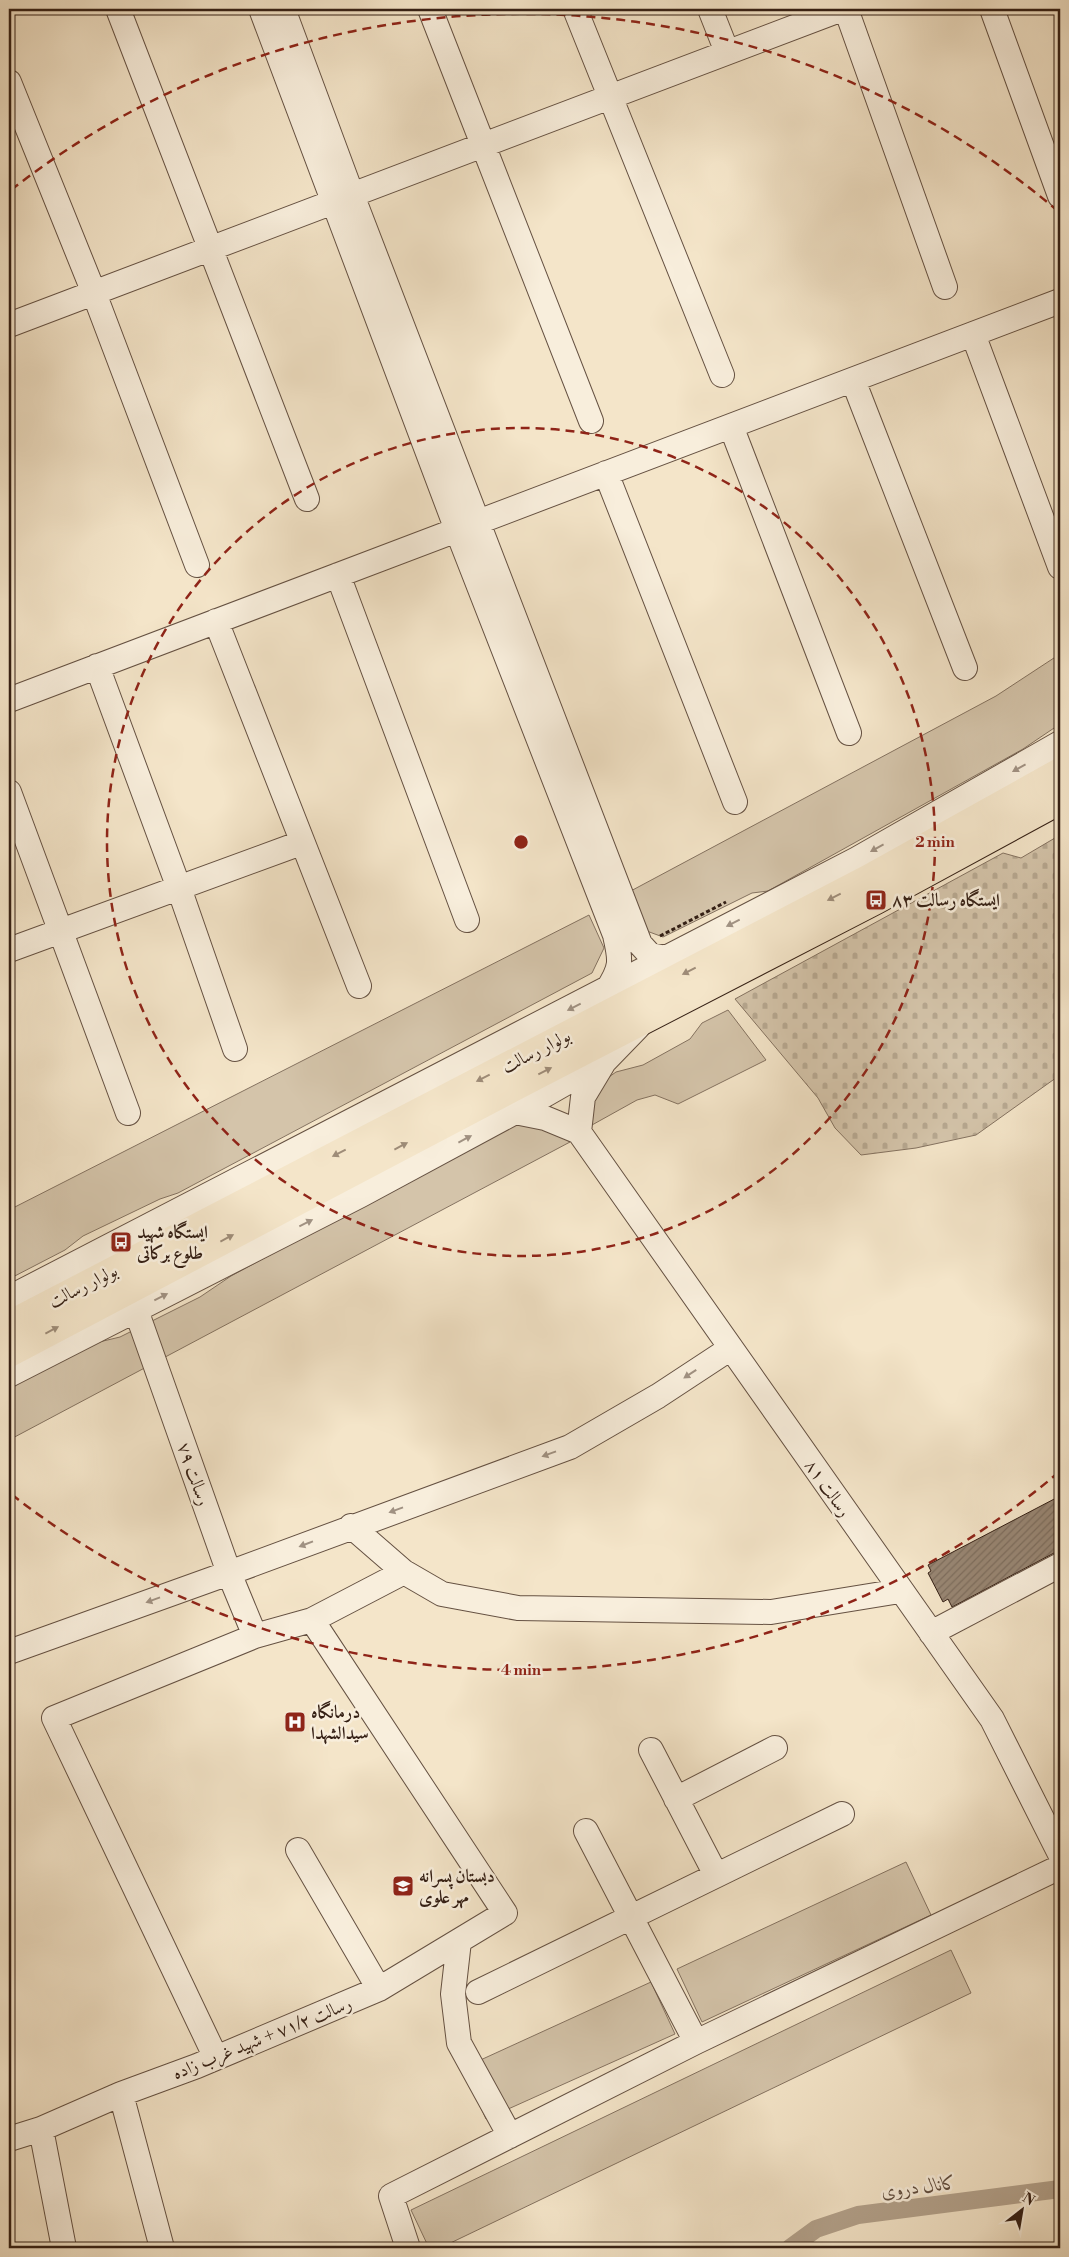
<svg xmlns="http://www.w3.org/2000/svg" width="1069" height="2257" font-family="'Libre Bodoni',Amiri,serif">
<style>
.cemetery{fill:url(#cemetery-stones);stroke:#847260}
.park{fill:#d4c4aa;stroke:#847260}
.lines{fill:none;stroke-linecap:round;stroke-linejoin:round}
.canal{stroke:#b3a28c;stroke-width:18}
.building{fill:url(#building-hatch);stroke:#352015}
.minor-casing{stroke:#655142;stroke-width:26}
.major-casing{stroke:#352015;stroke-width:30}
.path{stroke:#352015;stroke-width:3;stroke-dasharray:4 2.5;stroke-linecap:butt}
.minor{stroke:#f8eedc;stroke-width:24}
.major{stroke:#f4e5c9;stroke-width:28}
.oneway{fill:#a09182}
.oneway2{fill:#9e8c78}
.ring{fill:none;stroke:#8f2418;stroke-width:2.5;stroke-dasharray:9 6}
.labels{text-anchor:middle;stroke-width:5;stroke-linejoin:round;paint-order:stroke}
.poi-label{font-size:18px;font-weight:bold;fill:#352015;stroke:#f8eedc;text-anchor:start}
.street-label{font-size:18px;fill:#352015;stroke:#f8eedc}
.water-label{font-size:19px;font-style:italic;fill:#614e3f;stroke:#f8eedc}
.centre{fill:#8f2418;stroke:#f8eedc;stroke-width:2.5}
.ring-label{font-size:15px;text-anchor:middle;font-weight:bold;fill:#8f2418;stroke:#f8eedc;stroke-width:5;stroke-linejoin:round;paint-order:stroke}
</style>
<defs>
<pattern id="cemetery-stones" width="16" height="16" patternUnits="userSpaceOnUse" patternTransform="scale(1.25)"><rect width="16" height="16" fill="#d4c4aa"/><path d="M2 7V4a2 2 0 0 1 4 0v3zM10 15v-3a2 2 0 0 1 4 0v3z" fill="#b7a891"/></pattern>
<pattern id="building-hatch" width="6" height="6" patternUnits="userSpaceOnUse" patternTransform="scale(1.25)"><rect width="6" height="6" fill="#988673"/><path d="M-1 1l2-2M0 6l6-6M5 7l2-2" fill="none" stroke="#7d6d5d"/></pattern>
</defs>
<rect width="100%" height="100%" fill="#f4e5c9"/>
<filter id="stains"><feTurbulence type="fractalNoise" baseFrequency=".004" numOctaves="4"/><feColorMatrix values="0 0 0 0 .2 0 0 0 0 .09 0 0 0 0 .02 0 0 0 .5 -.17"/></filter>
<radialGradient id="worn" r=".72"><stop offset=".6" stop-color="#630" stop-opacity="0"/><stop offset="1" stop-color="#630" stop-opacity=".3"/></radialGradient>
<path class="cemetery" d="M1060,835v240l-84,60 -60,13 -55,7 -26,-27 -17,-30 -83,-99 268,-146 18,5z"/>
<path class="park" d="M1060,654v70l-37,25 -255,142 -16,2 -89,44 -19,-7 -17,-37 369,-197z
M589,915l15,33 -12,25 -414,220 -18,6 -77,37 -18,14 -56,29v-69z
M728,1010l38,50 -88,44 -23,-9 -18,5 -45,25v-23l14,-23 10,-7 27,-7 47,-26 12,-16z
M516,1122l29,3 25,17 -561,298v-49l18,-15 68,-33 25,-6 80,-40 31,-21z
M906,1862l25,53 -229,107 -25,-53z
M951,1950l20,43 -531,255h-11l-18,-38z
M651,1982l24,52 -189,85 -23,-51z"/>
<g class="lines">
<path class="canal" d="M790,2248l26,-19 42,-14 202,-26"/>
</g>
<path class="building" d="M1060,1496v55l-6,2 -102,54 -4,-8 -5,3 -15,-29 3,-2 -3,-6z"/>
<g class="lines">
<g class="minor-casing">
<path id="minor" d="M118,9l189,490
M261,9l196,521 158,405c6,26 7,32 -8,55
M283,9l69,186 288,749 10,11 17,3
M430,9l161,412
M575,9l147,366
M710,9l17,43
M846,9l99,278
M992,9l68,187
M9,82l85,211 103,272
M9,325l833,-316
M973,334l87,233
M853,380l112,288
M731,426l118,307
M606,473l129,329
M338,575l129,345
M216,621l143,365
M97,666l82,222 56,161
M9,700l1051,-399
M9,792l119,321
M9,950l292,-107
M515,1112l30,6 34,14
M579,1132l413,587 68,135
M579,1132l4,-35 21,-35
M9,1298l848,-439 203,-116
M136,1310l93,263 26,63
M9,1375l352,-180 154,-83 91,-52 32,-33
M351,1526l53,46 38,22 76,14 253,4 129,-21
M931,1633l129,-68
M9,1652l220,-79 341,-126 88,-51 73,-48
M651,1750l65,125
M676,1799l99,-51
M586,1831l110,211
M298,1850l81,139
M459,1941l-6,53 6,49 51,93
M478,1992l364,-178
M216,2058l-162,-340 201,-82 57,-16 92,-48
M121,2094l41,154
M41,2129l23,119
M9,2139l32,-10 80,-35 76,-28 182,-77 126,-76 -193,-293
M408,2248l-17,-52 305,-154 364,-175"/>
</g>
<g class="major-casing">
<path id="major" d="M9,1325l859,-446 192,-107
M9,1353l526,-277 341,-176 184,-100"/>
</g>
<path class="path" d="M660,936l66,-34"/>
<use href="#minor" class="minor"/>
<use href="#major" class="major"/>
</g>
<defs><path id="oneway-solid" d="M-6-.8H1V-3.2L6.5 0L1 3.2V.8H-6Z" transform="scale(1.25)"/></defs>
<g class="oneway">
<use href="#oneway-solid" transform="translate(1019 768) rotate(151)"/>
<use href="#oneway-solid" transform="translate(877 848) rotate(151)"/>
<use href="#oneway-solid" transform="translate(733 923) rotate(153)"/>
<use href="#oneway-solid" transform="translate(574 1007) rotate(153)"/>
<use href="#oneway-solid" transform="translate(465 1139) rotate(-28)"/>
<use href="#oneway-solid" transform="translate(306 1223) rotate(-27)"/>
<use href="#oneway-solid" transform="translate(161 1297) rotate(-27)"/>
<use href="#oneway-solid" transform="translate(690 1374) rotate(147)"/>
<use href="#oneway-solid" transform="translate(549 1454) rotate(160)"/>
<use href="#oneway-solid" transform="translate(396 1510) rotate(160)"/>
<use href="#oneway-solid" transform="translate(306 1544) rotate(159)"/>
<use href="#oneway-solid" transform="translate(153 1600) rotate(160)"/>
</g>
<g class="oneway2">
<use href="#oneway-solid" transform="translate(834 897) rotate(153)"/>
<use href="#oneway-solid" transform="translate(689 971) rotate(153)"/>
<use href="#oneway-solid" transform="translate(545 1071) rotate(-27)"/>
<use href="#oneway-solid" transform="translate(483 1078) rotate(153)"/>
<use href="#oneway-solid" transform="translate(401 1146) rotate(-28)"/>
<use href="#oneway-solid" transform="translate(339 1153) rotate(153)"/>
<use href="#oneway-solid" transform="translate(227 1238) rotate(-28)"/>
<use href="#oneway-solid" transform="translate(52 1330) rotate(-28)"/>
</g>
<g class="ring">
<circle cx="521" cy="842" r="414"/>
<path d="M1059 1472A828 828 0 0 1 11 1494M11 190A828 828 0 0 1 1059 212"/>
</g>
<defs>
<g id="bus-square" transform="scale(1.125)"><rect x="-9" y="-9" width="18" height="18" rx="4" fill="#8f2418" stroke="#f8eedc"/><path d="M-5-6H5V4H4V6H2V4H-2V6H-4V4H-5ZM-3.5-4V0h7V-4ZM-3.5 1.2v1.5H-2V1.2ZM2 1.2v1.5H3.5V1.2Z" fill="#fff"/></g>
<g id="hospital-square" transform="scale(1.125)"><rect x="-9" y="-9" width="18" height="18" rx="4" fill="#8f2418" stroke="#f8eedc"/><path d="M-5-5h3v3.5h4V-5h3V5h-3V1.5h-4V5h-3Z" fill="#fff"/></g>
<g id="school-square" transform="scale(1.125)"><rect x="-9" y="-9" width="18" height="18" rx="4" fill="#8f2418" stroke="#f8eedc"/><path d="M0-5L7-2L0 1L-7-2ZM-4 1L0 2.5L4 1V4Q0 6-4 4Z" fill="#fff"/></g>
</defs>
<g fill-rule="evenodd">
<use href="#bus-square" x="876" y="900"/>
<use href="#bus-square" x="121" y="1242"/>
<use href="#hospital-square" x="295" y="1722"/>
<use href="#school-square" x="403" y="1886"/>
</g>
<g class="labels">
<g class="poi-label">
<text x="892" y="906">ایستگاه رسالت ۸۳</text>
<text x="137" y="1238">ایستگاه شهید<tspan x="137" dy="21">طلوع برکاتی</tspan></text>
<text x="311" y="1718">درمانگاه<tspan x="311" dy="21">سیدالشهدا</tspan></text>
<text x="419" y="1882">دبستان پسرانه<tspan x="419" dy="21">مهر علوی</tspan></text>
</g>
<g class="street-label">
<text transform="translate(536 1051) rotate(-27)" y="6">بولوار رسالت</text>
<text transform="translate(83 1286) rotate(-27)" y="6">بولوار رسالت</text>
<text transform="translate(194 1474) rotate(71)" y="6">رسالت ۷۹</text>
<text transform="translate(828 1488) rotate(55)" y="6">رسالت ۸۱</text>
<text transform="translate(262 2038) rotate(-22)" y="6">رسالت ۷۱/۲ + شهید غرب زاده</text>
</g>
<g class="water-label">
<text transform="translate(919 2186) rotate(-7)" y="7">کانال دروی</text>
</g>
</g>
<circle cx="521" cy="842" r="8" class="centre"/>
<g class="ring-label">
<text x="935" y="847">2 min</text>
<text x="521" y="1675">4 min</text>
</g>
<rect width="1069" height="2257" fill="none" stroke="#f4e5c9" stroke-width="30"/>
<rect x="10" y="10" width="1049" height="2237" fill="none" stroke="#352015" stroke-width="2.5"/>
<rect x="15" y="15" width="1039" height="2227" fill="none" stroke="#352015"/>
<g transform="translate(1022 2210) rotate(31)" stroke="#f8eedc" stroke-width="4" paint-order="stroke">
<path d="M0-4L9 19L0 12L-9 19Z" fill="#352015"/>
<text y="-8" font-size="14" font-weight="bold" text-anchor="middle" fill="#352015">N</text>
</g>
<rect width="100%" height="100%" filter="url(#stains)"/>
<rect width="100%" height="100%" fill="url(#worn)"/>
</svg>
